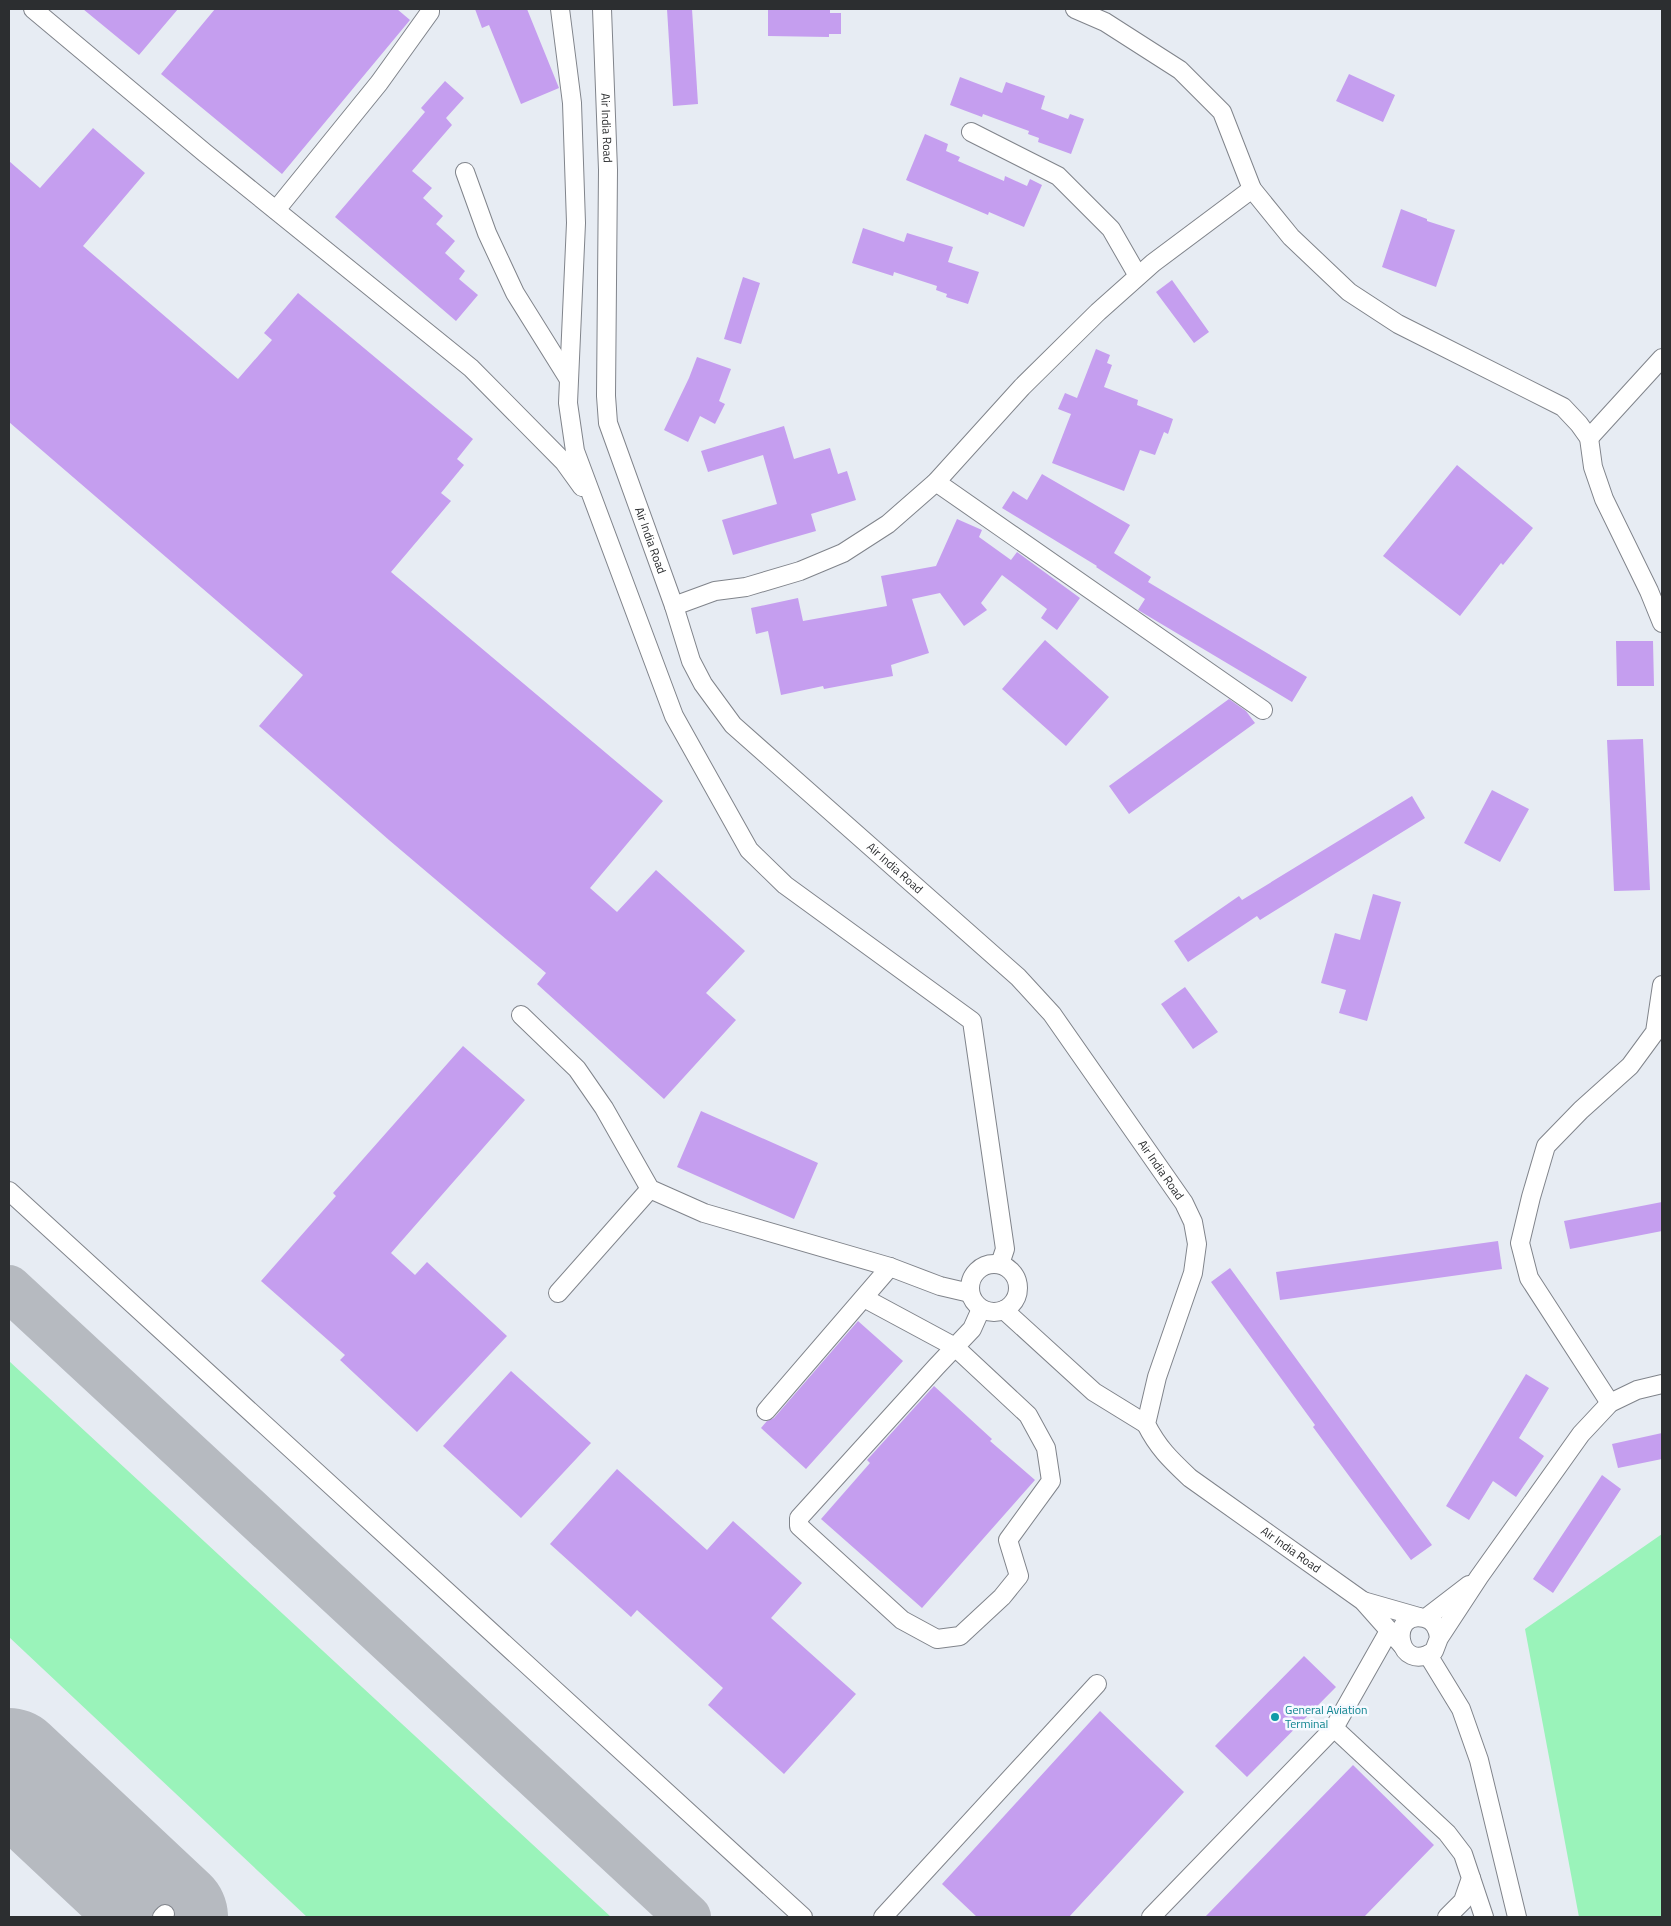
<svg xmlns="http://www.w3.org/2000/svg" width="1671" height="1926" font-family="'Titillium Web',sans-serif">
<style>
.green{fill:#9af3ba}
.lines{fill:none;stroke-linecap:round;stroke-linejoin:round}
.taxiway{stroke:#b6bac0;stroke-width:46}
.runway{stroke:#b6bac0;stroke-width:118}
.building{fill:#c59eef}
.minor-casing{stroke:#80848b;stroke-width:20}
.minor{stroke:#fff;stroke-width:18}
.culture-dot{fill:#0f9aa8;stroke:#f6f9ff;stroke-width:2}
.labels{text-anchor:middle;stroke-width:5;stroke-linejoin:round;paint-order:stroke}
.street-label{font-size:12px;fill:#2c2e30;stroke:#f6f9ff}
.culture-label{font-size:12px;fill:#0d838f;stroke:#f6f9ff;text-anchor:start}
</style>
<rect width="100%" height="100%" fill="#e7ecf3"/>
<path class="green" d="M9,1361l602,556h-304l-298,-280z
M1662,1534v383h-83l-54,-288z"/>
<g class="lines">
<path class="taxiway" d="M9,1288l679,629"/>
<path class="runway" d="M9,1767l160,150"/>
</g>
<path class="building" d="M83,9h95l-39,46z
M215,9h182l13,11 -128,154 -121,-100z
M475,9h52l32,79 -38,16 -32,-79 -7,3z
M667,9h25l6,95 -25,2z
M768,9h62v4h11v21h-12v3l-61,-1z
M1349,74l46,21 -12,27 -47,-21z
M960,77l42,16 4,-11 39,14 -4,13 27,10 2,-5 14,5 -13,35 -33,-12 1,-4 -11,-4 1,-3 -46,-17 -1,3 -32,-12z
M445,81l19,17 -18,20 6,7 -40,46 20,17 -9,10 20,18 -7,8 19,17 -10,12 20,18 -6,8 19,16 -22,26 -121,-104 90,-105 -4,-4z
M93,128l52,45 -62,73 155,133 34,-39 -8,-7 34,-40 175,146 -16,20 7,6 -23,28 10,8 -60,71 272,229 -73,87 27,24 39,-42 89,81 -39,42 30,27 -72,79 -127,-115 9,-11 -157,-133 -130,-114 44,-51 -294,-253v-261l31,27z
M925,134l23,10 -2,7 14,6 -2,4 46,20 1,-5 22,10 3,-7 12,6 -18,42 -35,-15 -1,3 -82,-35z
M1401,209l26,10v2l28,9 -19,57 -54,-20z
M863,228l41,14 3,-9 46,14 -5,15 31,10 -11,32 -22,-7 1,-3 -11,-4 1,-4 -43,-14 -1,4 -41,-13z
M743,277l17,6 -19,61 -17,-5z
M1172,280l37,52 -15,11 -38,-51z
M1096,349l14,6 -3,8 5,2 -8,22 34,13 -1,5 36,14 -5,15 -4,-2 -9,23 -15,-5 -16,41 -72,-28 19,-49 -13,-5 7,-16 12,5z
M697,357l34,12 -12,32 6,3 -10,20 -15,-8 -12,26 -24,-12 25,-52z
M784,426l10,33 36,-11 8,26 9,-3 9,29 -45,14 5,17 -83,24 -11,-35 55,-16 -14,-49 -55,17 -7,-21z
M1457,465l76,63 -30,37 -2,-2 -41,53 -77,-60z
M1042,474l88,51 -16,28 37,24 -3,5 159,95 -15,25 -154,-92 7,-11 -49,-32 1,-1 -95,-58 11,-17 14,9z
M957,519l25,11 -3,7 32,23 6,-8 63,46 -23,32 -16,-12 6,-9 -45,-34 -21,28 6,7 -23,16 -24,-33 -28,6 17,54 -38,12 2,11 -69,13 -1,-3 -42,9 -13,-64 -12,3 -5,-26 47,-10 5,23 84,-15 -6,-30 55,-10z
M1045,640l64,57 -43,49 -64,-57z
M1616,641h37l1,45h-37z
M1229,699l17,12 9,12 -126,91 -20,-28z
M1643,739l7,151 -36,1 -7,-151z
M1492,790l37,19 -29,53 -36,-19z
M1412,796l13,22 -165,102 -3,-4 -69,46 -14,-21 65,-45 3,4z
M1373,894l28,8 -34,119 -28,-8 7,-23 -25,-7 14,-50 25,7z
M1185,987l33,45 -25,17 -32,-45z
M463,1046l62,54 -134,153 24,22 12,-13 80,74 -90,96 -77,-72 5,-5 -84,-74 75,-85 -3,-3z
M701,1111l117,52 -24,56 -117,-52z
M1662,1202v29l-92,18 -6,-28z
M1498,1241l4,28 -222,31 -4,-28z
M1230,1268l202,277 -21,15 -98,-133 2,-2 -104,-143z
M858,1321l45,40 -97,108 -45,-41 6,-7 7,-3z
M511,1371l80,72 -70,75 -78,-72z
M1526,1374l23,14 -30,50 25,18 -28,41 -23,-16 -24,39 -23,-14z
M934,1386l58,53 -2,2 45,39 -113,128 -101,-89 49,-56 -3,-3z
M1662,1433v26l-44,9 -6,-24z
M617,1469l90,81 26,-29 69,62 -31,35 85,76 -72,80 -76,-69 15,-17 -86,-78 -6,7 -81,-73z
M1602,1475l19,14 -68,104 -20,-14z
M1304,1656l32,31 -89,90 -32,-31z
M1100,1711l84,81 -115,125h-92l-35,-33z
M1353,1765l81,80 -70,72h-159z"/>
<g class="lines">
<g class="minor-casing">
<g id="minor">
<path d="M33,9l172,144 266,215 93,94 18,25"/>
<path d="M560,9l12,94 4,120 -8,180 7,48 99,265 75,134 36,35 187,136 33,228 -5,15"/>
<path id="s1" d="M602,9l6,161 -2,226 2,27 66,183 17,55 12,23 30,41 285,252 34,37 132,189 9,19 4,22 -4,29 -36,104 -11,47c12,24 25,36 44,54l173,123 39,44"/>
<path d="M1075,9l30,13 75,48 42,42 30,77"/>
<path d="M971,132l87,44 53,53 27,47"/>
<path d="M465,172l22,61 28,60 53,85"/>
<path d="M276,210l103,-127 51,-71v-3"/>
<path d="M1589,438l73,-80"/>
<path d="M936,482l327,228"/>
<path d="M674,606l41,-15 31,-4 54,-16 43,-18 45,-29 48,-42 86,-95 76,-75 55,-49 99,-74 39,48 58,55 49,32 165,83 16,17 10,14 4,29 11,32 45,92 13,32"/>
<path d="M521,1015l56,54 27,39 46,81 54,24 186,54 50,19 30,7"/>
<path d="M9,1191l794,726"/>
<circle cx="994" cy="1288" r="24"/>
<path d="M558,1293l92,-104"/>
<path d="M864,1298l91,49 73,68 18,33 5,33 -43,59 11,36 -17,21 -42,39 -23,3 -35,-19 -103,-94v-8l137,-151 36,-38 9,-20"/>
<path d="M1004,1310l90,82 52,32"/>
<path d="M1610,1403l-81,-125 -9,-35 11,-46 15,-51 35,-36 49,-44 25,-34 7,-47"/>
<path d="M766,1411l124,-144"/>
<path d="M1363,1601l56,16"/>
<path d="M1426,1618l43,-33"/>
<path d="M1439,1638c-1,-10 -5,-18 -15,-20 -37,-8 -27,58 10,33l5,-13 40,-61 102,-143 29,-31 27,-13 25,-6"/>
<path d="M1428,1655l33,54 18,51 38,157"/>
<path d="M1334,1728l113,105 16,21 8,24 -8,23 -16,16"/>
<path d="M1471,1878l13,39"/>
<path d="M162,1917l3,-3"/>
<path d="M883,1917l214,-233"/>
<path d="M1151,1917l183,-189 55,-97"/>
</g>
</g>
<use href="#minor" class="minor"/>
</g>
<circle class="culture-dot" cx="1275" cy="1717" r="5"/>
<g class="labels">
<g class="street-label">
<text dy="4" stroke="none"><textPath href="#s1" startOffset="119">Air India Road</textPath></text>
<text dy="4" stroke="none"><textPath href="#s1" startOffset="539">Air India Road</textPath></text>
<text dy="4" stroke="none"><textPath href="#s1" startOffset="959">Air India Road</textPath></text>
<text dy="4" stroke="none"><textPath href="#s1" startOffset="1364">Air India Road</textPath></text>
<text dy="4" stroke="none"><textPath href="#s1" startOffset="1829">Air India Road</textPath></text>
</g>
<g class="culture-label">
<text x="1285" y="1714">General Aviation<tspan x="1285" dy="14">Terminal</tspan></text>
</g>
</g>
<rect width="1671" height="1926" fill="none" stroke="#2c2e30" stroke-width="20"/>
</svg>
